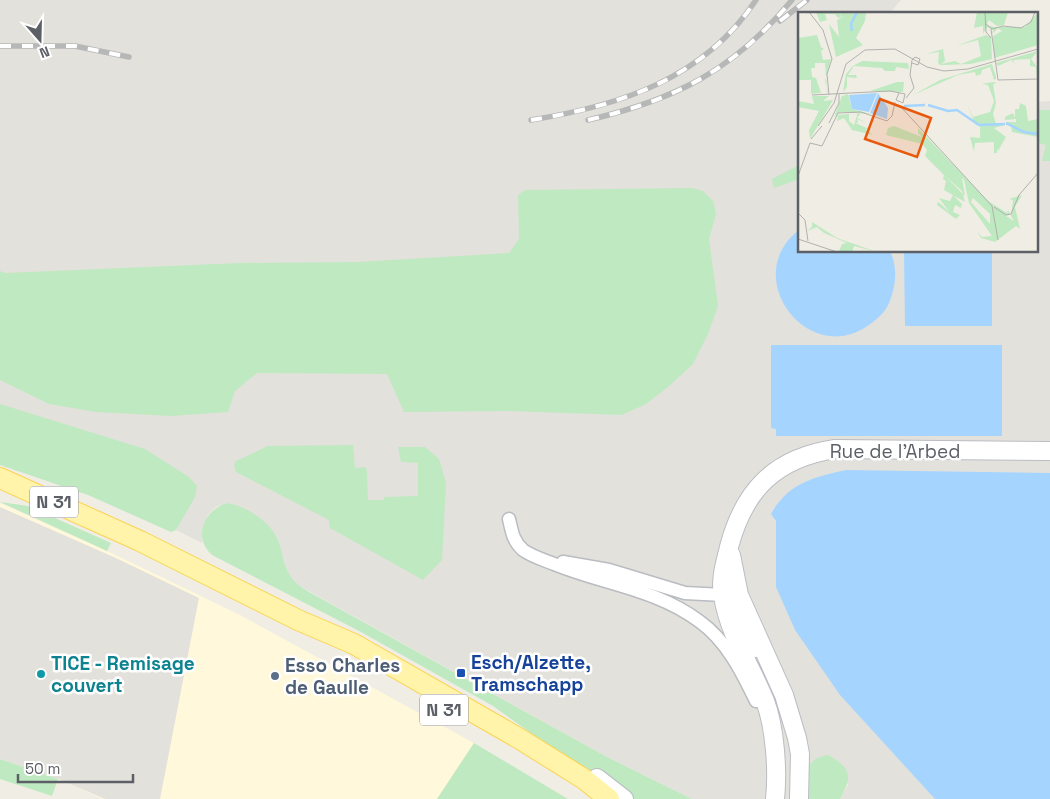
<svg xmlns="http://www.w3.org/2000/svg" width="1050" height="799" font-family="'Space Grotesk',sans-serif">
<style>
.commercial{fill:#fff8da}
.industrial{fill:#e3e1dc}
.green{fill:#bfe9c0}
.water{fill:#a5d5ff}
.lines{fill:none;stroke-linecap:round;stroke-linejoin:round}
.minor-casing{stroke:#b9bcc1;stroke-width:15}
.secondary-casing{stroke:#babdc3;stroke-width:20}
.primary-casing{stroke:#fcd251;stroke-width:22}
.minor{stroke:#fff;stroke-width:12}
.secondary{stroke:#fff;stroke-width:18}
.primary{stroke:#fff4aa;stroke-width:20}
.rail-casing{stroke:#b6b7b7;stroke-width:5.5}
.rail{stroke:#fff;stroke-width:4;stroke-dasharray:11;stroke-linecap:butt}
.transit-dot{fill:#1a4fb4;stroke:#fff;stroke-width:2}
.culture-dot{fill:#0f9aa8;stroke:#fff;stroke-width:2}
.service-dot{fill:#5c6f8a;stroke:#fff;stroke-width:2}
.labels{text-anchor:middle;stroke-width:5;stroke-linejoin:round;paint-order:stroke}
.shield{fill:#fff;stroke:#8d9094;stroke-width:1}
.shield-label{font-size:18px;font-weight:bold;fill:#5c6066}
.street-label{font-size:19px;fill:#5c6066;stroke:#fff}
.transit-label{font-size:19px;font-weight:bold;fill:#164399;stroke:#fff;text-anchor:start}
.culture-label{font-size:19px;font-weight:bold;fill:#0d838f;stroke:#fff;text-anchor:start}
.service-label{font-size:19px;font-weight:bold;fill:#4e5e75;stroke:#fff;text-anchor:start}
.inset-river{fill:none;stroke:#a5d5ff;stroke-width:2.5}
.inset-road{fill:none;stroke:#b1b1ae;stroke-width:1}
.view{fill:#e8590c;fill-opacity:0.15;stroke:#e8590c;stroke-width:2.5}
.inset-edge{fill:none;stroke:#5c6066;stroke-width:2.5}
</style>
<rect width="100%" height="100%" fill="#f0eee4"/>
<path class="commercial" d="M0,503l107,48 133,64 234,128 -37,56h-334l-45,-20 -58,-20z"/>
<path class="industrial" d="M0,0h901l-12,14h-90v237h237v-149l14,-1v698h-210l9,-16 -45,16h-112l-85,-42 -309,-172 -10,-12 -11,-35 -16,-19 -25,-14 -9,-2 -11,4 -8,8 -6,13v15l-26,-13 11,-22 -187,-90z
M0,507l116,51 83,40 -39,201h-55l-47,-20 -58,-20z"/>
<path class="green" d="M1036,110h14v51h-8l4,-16 -10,-3z
M799,165v14l-25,9 -2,-9z
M692,188l11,3 10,10 3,13 -7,25 9,67 -10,28 -15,30 -25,23 -22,17 -24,11 -112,-4 -106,1 -17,-38 -130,-1 -22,18 -7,21 -57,4 -75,-4 -47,-8 -49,-24v-109l5,2 235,-10 118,-1 151,-9 10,-14 -1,-44 7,-5z
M0,404l145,45 44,28 8,9 -2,11 -19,33 -5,2 -83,-37 -88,-30z
M353,445l2,23 10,-1 2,4 1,29h16v-3l34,-1v-33l-17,-1 -3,-15h27l14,12 7,24 -4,77 -19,20 -93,-52 -1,-8 -93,-48 -2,-6 2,-5 32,-15z
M0,502l28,4 83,37 -4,8z
M227,503c19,3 42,18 50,35 5,11 6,24 11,34 5,10 14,16 23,21l296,164 85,42h-68l-131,-93 -132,-74 -149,-77c-20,-18 -8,-45 15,-52z
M474,743l94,56h-131z
M828,755c23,13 25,21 12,44h-36c0,-21 -1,-40 24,-44z
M0,759l58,20 -6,17 -52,-17z"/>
<path class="water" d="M799,230v21h91c8,17 6,35 -1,52 -4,10 -14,18 -23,24 -61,39 -126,-52 -67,-97z
M904,251h88v75h-87z
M771,345h231v91h-226v-7l-5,-1z
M846,470l204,3v326h-115l-95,-104 -45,-65 -19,-43v-66l-5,-7c17,-31 43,-37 75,-44z"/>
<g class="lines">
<g class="minor-casing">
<path id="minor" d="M509,519c3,13 4,22 14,31 8,6 21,10 31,14 49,20 102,25 145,57 28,20 43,51 57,80
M563,562l46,8 76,23 38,2 10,6 22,50"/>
</g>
<g class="secondary-casing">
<path id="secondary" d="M731,555l8,40 45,100 13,43 3,16 -1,45
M597,778l27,21
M775,799c3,-28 0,-72 -10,-98 -14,-35 -36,-67 -42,-105 -3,-17 2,-32 6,-49 15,-57 46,-89 106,-98l215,2"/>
</g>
<g class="primary-casing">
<path id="primary" d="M0,478l140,63 158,79 56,24 166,95 64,40 25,20"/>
</g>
<use href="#minor" class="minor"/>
<use href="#secondary" class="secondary"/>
<use href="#primary" class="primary"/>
<g class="rail-casing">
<path id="rail" d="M780,21l27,-21
M0,46h75l54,11
M531,120c88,-14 173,-41 225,-120
M588,120c87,-20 146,-50 204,-120"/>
</g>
<use href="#rail" class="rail"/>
</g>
<rect class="transit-dot" x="456" y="668" width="10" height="10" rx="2.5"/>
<circle class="culture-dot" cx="41" cy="674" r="5"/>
<circle class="service-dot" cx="275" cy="676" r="5"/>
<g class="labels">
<g class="shield">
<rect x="30" y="486.5" width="48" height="31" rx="4"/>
<rect x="420" y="694.5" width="48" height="31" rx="4"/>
</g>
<g class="shield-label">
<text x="54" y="508">N 31</text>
<text x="444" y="716">N 31</text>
</g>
<g class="street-label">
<text x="895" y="458">Rue de l'Arbed</text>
</g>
<g class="transit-label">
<text x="471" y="669">Esch/Alzette,<tspan x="471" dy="22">Tramschapp</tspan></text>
</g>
<g class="culture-label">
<text x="51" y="670">TICE - Remisage<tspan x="51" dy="22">couvert</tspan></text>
</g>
<g class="service-label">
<text x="285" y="672">Esso Charles<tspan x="285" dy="22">de Gaulle</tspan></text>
</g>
</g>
<g transform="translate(798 12)">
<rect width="240" height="240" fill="#f0eee4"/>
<path d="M18,0h23l2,4 -1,-4h26l-1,9 -9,17 7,7 -27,12 -7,-33 10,13 -2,-17 7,-4 -6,2 -3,-4h-10l2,6 -7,2zM179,0h31l-4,13 -7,1 -8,-6 -3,5 8,2h31l13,-15v33l-44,13 -1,-22 9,-5 -4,-3 -6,6 1,-4 -6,-3 -4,7v-8l-9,2zM19,23l4,12 3,2 -3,2 2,9 8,-1 -6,22 3,11 -17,2v-14h-13v-42zM17,51h10l2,29 -6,1 -5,-15 -4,-1 -1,-9h4zM188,23l5,2 1,22 -22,5 -26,1h-4l-2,-2 1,-11 -13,2 17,-5 2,12 -4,3 14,-3 6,3 20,-8 -3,-16 -22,6zM240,39l-7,8 6,8v11l-1,-11 -6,-1v-7l-17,1 2,4 -4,-4 -13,6 -2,-3zM64,49l46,2 1,6 -13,-2 -1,4h-10l-3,-3 -28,-2 -6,9h8l1,3 -10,-1v10l-4,5 3,-18 7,-8zM194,52l4,13v2l-2,1 -4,-13 -8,3 -1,4 -5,2 -1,-4 -17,3 -45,20 27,-15zM99,70h7l-1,10 -33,-1zM195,70l4,1 -4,1 3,19 -3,11 3,10 9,1 -11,3 12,9 -8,14 -1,-3v5h-3v-11l-19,1 -1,9 -4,-15 10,1v-12l-5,-2 -8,-20 6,13 17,-5 4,-11 -6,-16 -6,-1zM50,82l4,15 19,5 -31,-2 -6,5 8,-21zM14,84h17l-6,5 10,-1 -23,39 -1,-9 10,-19 -21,-4v-6l16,3zM222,91l6,3 2,15 10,-2v18l-26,-5 -1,-6 -5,-1v-3h10v-3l-11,1v-3l8,-4 2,5v-9h4zM60,100l3,1 -4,5 12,6 -12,-5 1,4h-3l12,5 1,-2 -1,3h-2l8,6 -21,-5 -8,-12 -7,3 1,-6 11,-1v7l5,4zM96,114l28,11 40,41 3,18 -40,-40 2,-6 -5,-6 -36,-9 2,-7zM120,116l70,73 19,12 1,-3 2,4 -4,2 8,5 -3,-5 2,-16 -4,-1 13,-4 -7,12 5,22 -4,-3 -21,16 -14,-4 -4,-7 5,6 10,-1 -23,-33 -5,-23 -46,-47zM175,186l17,16v10l-19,-22zM146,163l18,16 3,11 -21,-12 2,-9 -3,-2zM155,183l9,9 -1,4 -6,-3 -2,7 7,3 -4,4 -19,-14 1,-3 4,3 8,8 -11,-15 11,3zM14,210l25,16 40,14 -23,-6 -2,6h-13l3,-8 5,-1 -23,-10 -7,-6 -10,4 5,-4z" fill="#bfe9c0" fill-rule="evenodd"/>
<path d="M79,81l-8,19 -17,-3 -3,-14zM80,81l10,15 -1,11 -17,-6z" fill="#a5d5ff"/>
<path class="inset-river" d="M54,19l-1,-7 6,-12M130,93l20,6 9,-1 22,15 26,-1M106,94l21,-1M208,111l18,9 14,2"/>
<path class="inset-road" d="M11,0l14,18 9,29 -5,15 2,21M187,0l1,20 5,6M187,11l7,6 11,-3 18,2 10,-6 4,-10M193,17l7,51M200,68l40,-1M14,83l78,-4 15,3 -2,9 -7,-3 3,-7M108,86l8,-10 -4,-13 2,-15 3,-3 5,2 -2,6 -6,-2M95,92l7,2 92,100 6,34M31,111l10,-20v-9M20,114l16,-23 12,-39 19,-14 30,-1 32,18 17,4 24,-2 70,-20M13,127l11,-13M0,164l12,-33 12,3 16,-33 23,-1 26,9 5,-5 3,-14M196,195l12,8 5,-1 8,-19 19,-22M0,201l7,7 3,21M0,227l39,13"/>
<path class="view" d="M82,87l51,19 -14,39 -52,-18z"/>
<rect width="240" height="240" class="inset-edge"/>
</g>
<g transform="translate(40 40) rotate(160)" stroke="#ffffff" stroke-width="4" paint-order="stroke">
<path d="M0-4L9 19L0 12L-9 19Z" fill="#5c6066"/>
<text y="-8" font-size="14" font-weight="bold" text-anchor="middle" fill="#5c6066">N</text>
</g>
<path d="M18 774v8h115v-8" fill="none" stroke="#5c6066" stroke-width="2.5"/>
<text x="25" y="774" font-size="15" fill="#5c6066" stroke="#ffffff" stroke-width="4" paint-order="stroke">50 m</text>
</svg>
